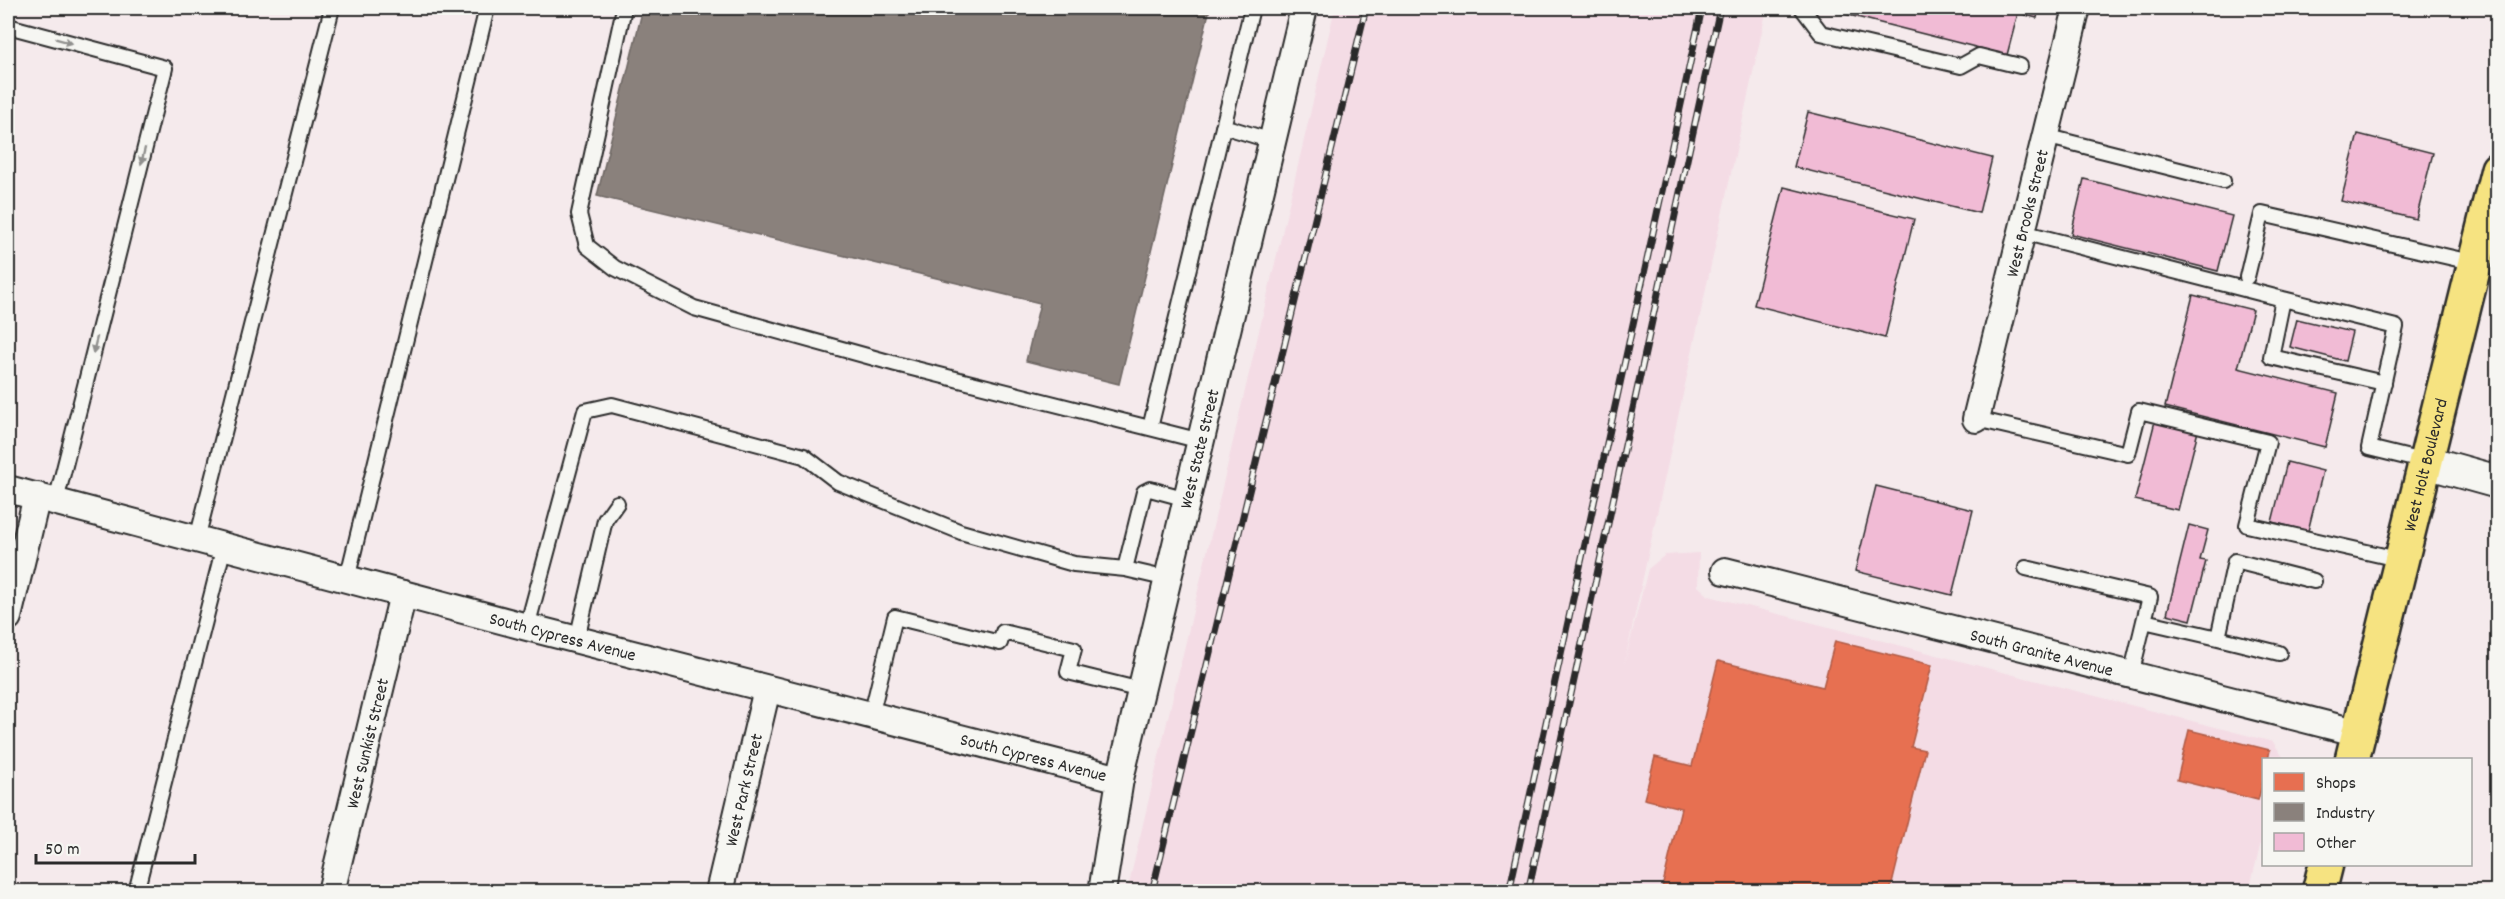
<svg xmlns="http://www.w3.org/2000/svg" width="2505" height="899" font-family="Dekko,sans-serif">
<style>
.built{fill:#f4dce5}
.shops{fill:#e76f51;stroke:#af5b46;stroke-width:1.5}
.industry{fill:#8a817c;stroke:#6e6764;stroke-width:1.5}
.building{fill:#f1bbd5;stroke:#2b2b2b;stroke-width:1.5}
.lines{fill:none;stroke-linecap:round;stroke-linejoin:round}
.service-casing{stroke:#2b2b2b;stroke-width:18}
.minor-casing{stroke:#2b2b2b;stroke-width:30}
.tertiary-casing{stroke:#2b2b2b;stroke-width:36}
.primary-casing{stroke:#2b2b2b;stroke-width:38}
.service{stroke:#f6f6f2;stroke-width:14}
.minor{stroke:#f6f6f2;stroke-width:26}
.tertiary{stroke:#f6f6f2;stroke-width:32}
.primary{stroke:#f6e381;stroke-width:33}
.rail-casing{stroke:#2b2b2b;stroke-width:7}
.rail{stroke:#f6f6f2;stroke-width:4.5;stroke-dasharray:14;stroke-linecap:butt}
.oneway{fill:#90908e}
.labels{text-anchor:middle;stroke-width:6;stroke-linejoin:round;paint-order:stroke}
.street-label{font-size:18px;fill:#2b2b2b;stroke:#f6f6f2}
</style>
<rect width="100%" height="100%" fill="#f5eaec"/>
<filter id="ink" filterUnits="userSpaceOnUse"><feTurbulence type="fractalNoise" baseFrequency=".0167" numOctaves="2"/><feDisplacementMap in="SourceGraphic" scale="12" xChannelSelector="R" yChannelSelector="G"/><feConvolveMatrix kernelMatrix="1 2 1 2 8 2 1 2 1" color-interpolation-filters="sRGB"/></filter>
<g filter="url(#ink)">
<path class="built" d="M1335,8h432l-143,657 24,-96 17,-14 34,-2 -1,33 11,10 564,146 10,15v2l-19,1 -1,74 -14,57 -1122,1z"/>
<path class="shops" d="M1835,641l97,24 -21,82 14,3 -35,142h-229l20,-84 -37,-9 11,-42 37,9 26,-105 105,26z
M2189,730l81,20 -2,10h-4v18l-6,22 -81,-20z"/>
<path class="industry" d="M643,8h567l-91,376 -93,-23 14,-58 -443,-107z"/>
<path class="building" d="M1821,8h218l-2,10 -19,-5 -11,42z
M1808,112l184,46 -13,55 -185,-46z
M2358,134l75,19 -17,66 -75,-18z
M2084,179l148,37 -14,55 -147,-37z
M1784,187l130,32 -29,119 -131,-33z
M2193,295l60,15 -15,58 100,25 -13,54 -160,-40z
M2297,319l55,13 -7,29 -55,-14z
M2155,421l43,10 -20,79 -43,-10z
M2287,462l36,9 -15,60 -36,-9z
M1876,486l97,24 -21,85 -97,-24z
M2189,525l19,5 -8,30 6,1 -15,59 -24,-6z"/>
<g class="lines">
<g class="service-casing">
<path id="service" d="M624,8l-45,206 8,32 28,22 79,40 202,56 305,77
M1802,8l19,25 140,33 18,-10 41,10
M8,26l157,42 -109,433
M1223,126l49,15
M2045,136l178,45
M2022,232l261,67
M2247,277l15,-63 213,49
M2384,383l-113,-26 12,-58 113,28 -27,121 57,14
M1976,419l152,35 11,-43 129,31 -21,83 155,35
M1150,428l102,-420
M197,539l135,-531
M2026,568l124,29 -6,24
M347,579l140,-571
M1168,579l-43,-10 19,-77 6,-3 37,10
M527,627l58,-216 27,-6 192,51 34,26 123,50 113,32 51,5
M2218,638l61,15
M577,639l28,-119 12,-17
M2131,675l13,-54 74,17 17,-77 79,20
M871,716l24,-99 105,26 3,-11 71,17 -6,23 73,18
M136,892l88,-346"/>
</g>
<g class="minor-casing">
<g id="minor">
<path id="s1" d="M1976,419l101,-411"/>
<path id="s2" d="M8,489l519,138 593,152"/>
<path id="s3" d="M1725,571l634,162"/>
<path d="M8,617l29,-121"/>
<path id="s4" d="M331,892l72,-298"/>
<path id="s5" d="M719,892l48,-203"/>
<path id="s6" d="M1102,892l18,-113 184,-771"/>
</g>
</g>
<g class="tertiary-casing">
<path id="tertiary" d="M2426,462l72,20"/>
</g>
<g class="primary-casing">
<g id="primary">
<path id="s7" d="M2352,760l146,-591"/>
<path d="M2319,892l7,-28"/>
</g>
</g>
<use href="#service" class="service"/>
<use href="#minor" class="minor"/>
<use href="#tertiary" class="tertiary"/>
<use href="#primary" class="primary"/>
<g class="rail-casing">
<path id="rail" d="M1152,892l214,-884
M1509,892l193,-884
M1528,892l192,-884"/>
</g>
<use href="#rail" class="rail"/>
</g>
<defs><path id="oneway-solid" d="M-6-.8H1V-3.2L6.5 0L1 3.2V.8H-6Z" transform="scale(1.5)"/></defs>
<g class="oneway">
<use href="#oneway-solid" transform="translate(64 41) rotate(15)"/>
<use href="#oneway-solid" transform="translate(143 156) rotate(104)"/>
<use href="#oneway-solid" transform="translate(95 345) rotate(104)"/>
</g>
</g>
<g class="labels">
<g class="street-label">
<text dy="6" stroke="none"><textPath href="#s1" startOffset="212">West Brooks Street</textPath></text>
<text dy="6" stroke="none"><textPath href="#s6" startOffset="454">West State Street</textPath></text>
<text dy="6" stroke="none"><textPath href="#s7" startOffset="304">West Holt Boulevard</textPath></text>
<text dy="6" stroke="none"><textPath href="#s2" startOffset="574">South Cypress Avenue</textPath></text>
<text dy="6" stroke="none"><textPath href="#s3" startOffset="327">South Granite Avenue</textPath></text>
<text dy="6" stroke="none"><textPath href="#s4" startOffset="153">West Sunkist Street</textPath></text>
<text dy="6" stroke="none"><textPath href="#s2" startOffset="1060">South Cypress Avenue</textPath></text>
<text dy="6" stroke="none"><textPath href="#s5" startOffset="105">West Park Street</textPath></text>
</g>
</g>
<rect width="2505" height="899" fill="none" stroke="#f6f6f2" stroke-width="30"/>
<rect x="15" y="15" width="2475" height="869" fill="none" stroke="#2b2b2b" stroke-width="2" filter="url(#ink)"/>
<rect x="2262" y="758" width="210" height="108" fill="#f6f6f2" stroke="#a5a5a2" stroke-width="1.5"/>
<rect x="2274" y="773" width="30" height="18" fill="#e76f51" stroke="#a5a5a2" stroke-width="1.5"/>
<text x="2316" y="788" font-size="18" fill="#2b2b2b">Shops</text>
<rect x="2274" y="803" width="30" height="18" fill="#8a817c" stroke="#a5a5a2" stroke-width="1.5"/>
<text x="2316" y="818" font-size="18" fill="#2b2b2b">Industry</text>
<rect x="2274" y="833" width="30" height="18" fill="#f1bbd5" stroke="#a5a5a2" stroke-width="1.5"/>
<text x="2316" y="848" font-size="18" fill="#2b2b2b">Other</text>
<path d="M36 854v9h159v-9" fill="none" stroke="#2b2b2b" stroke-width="3"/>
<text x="45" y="854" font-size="18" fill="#2b2b2b" stroke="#f6f6f2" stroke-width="4.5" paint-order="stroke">50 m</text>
</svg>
